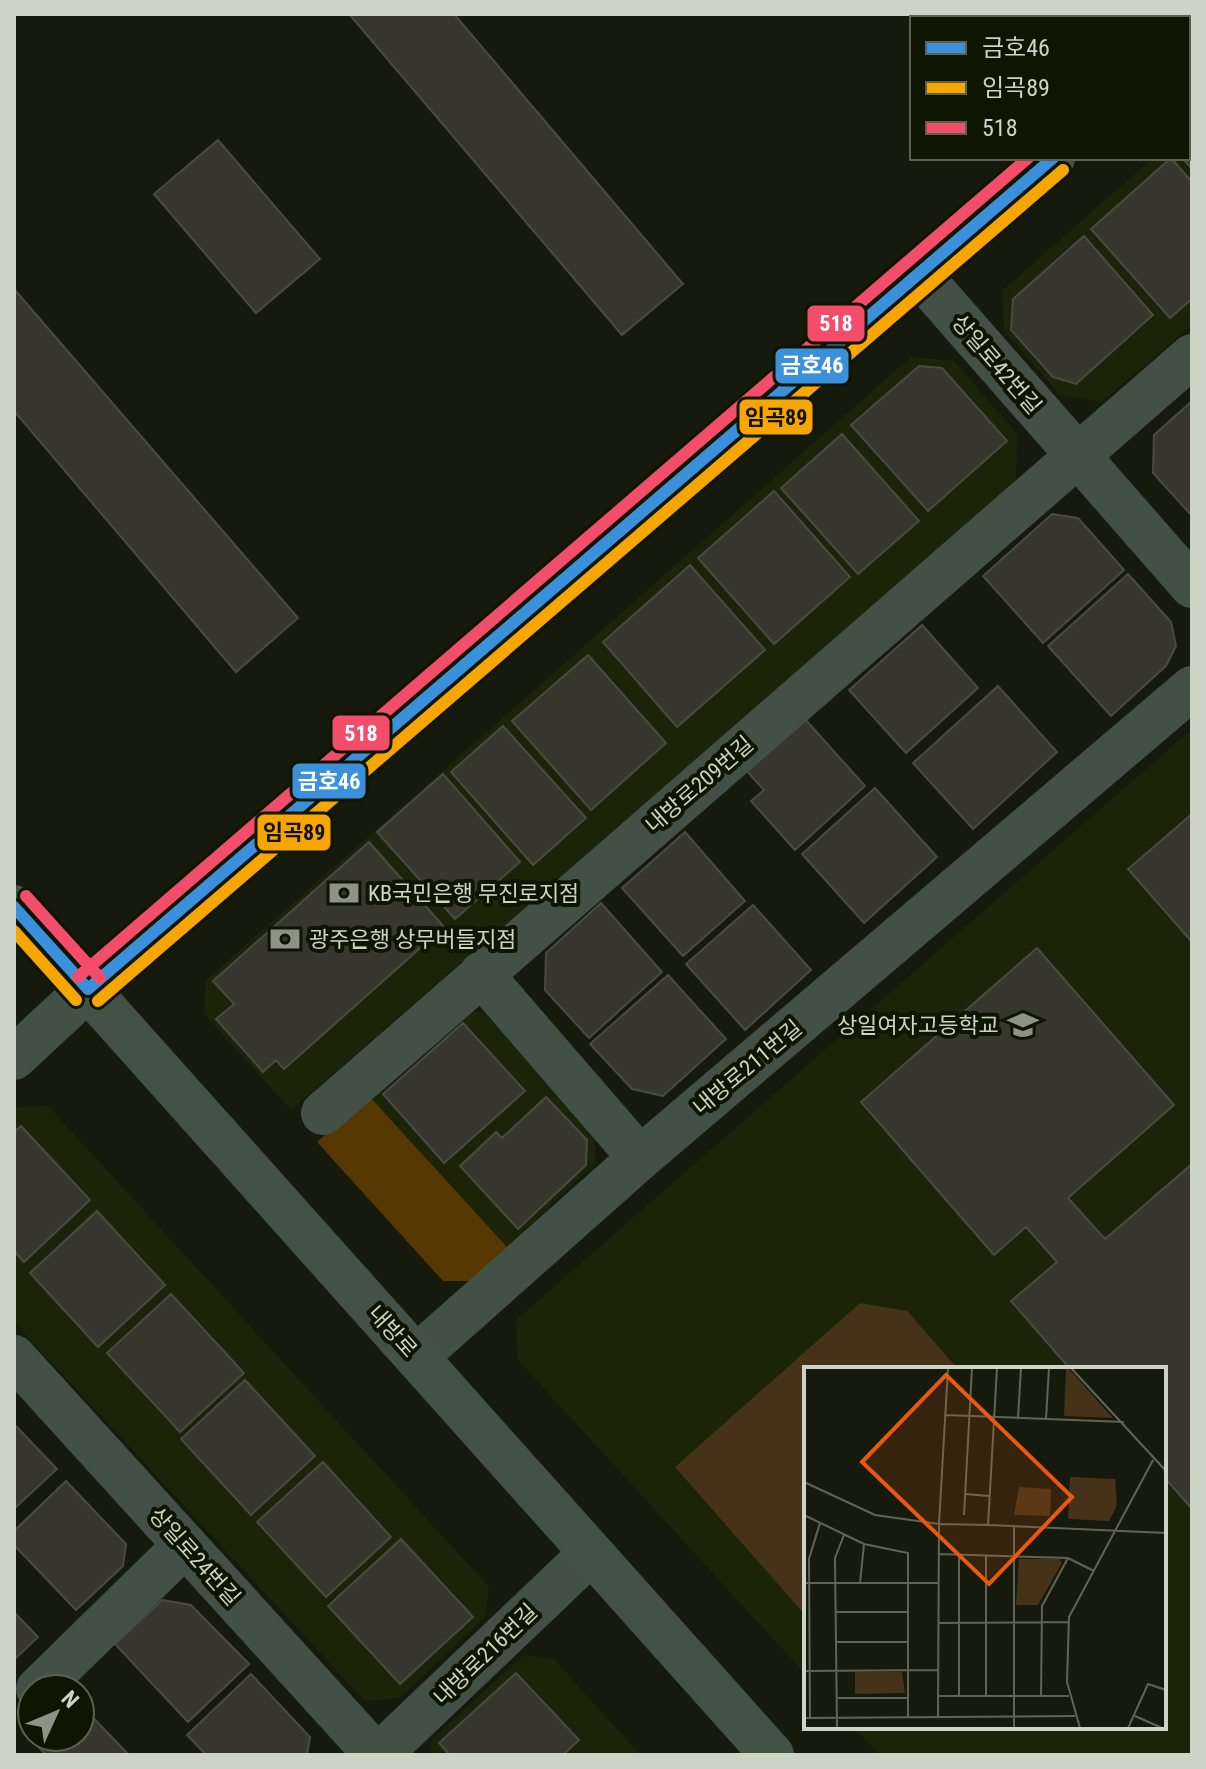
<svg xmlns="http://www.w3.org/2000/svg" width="1206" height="1769" font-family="'Roboto Condensed','Noto Sans KR',sans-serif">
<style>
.built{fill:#1b2409}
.green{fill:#463218}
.forest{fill:#573702}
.building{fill:#37372d;stroke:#4a4b40;stroke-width:2}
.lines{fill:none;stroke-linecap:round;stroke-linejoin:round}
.street{stroke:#435045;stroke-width:44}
.secondary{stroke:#435246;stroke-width:44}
.bus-1-casing{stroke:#0e1602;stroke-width:18}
.bus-2-casing{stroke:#0e1602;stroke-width:18}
.bus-3-casing{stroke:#0e1602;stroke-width:18}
.bus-1{stroke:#3a90db;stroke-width:12}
.bus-2{stroke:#f7a600;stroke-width:12}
.bus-3{stroke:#f44d6c;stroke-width:12}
.labels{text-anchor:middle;stroke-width:8;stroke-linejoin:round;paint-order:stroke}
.street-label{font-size:22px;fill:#ced4c5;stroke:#0e1602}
.poi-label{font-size:22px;fill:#ced4c5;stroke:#0e1602;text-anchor:start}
.inset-road{fill:none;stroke:#606457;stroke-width:2}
.view{fill:#e8590c;fill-opacity:0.15;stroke:#e8590c;stroke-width:4}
.inset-edge{fill:none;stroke:#ced4c5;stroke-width:4}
.line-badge{stroke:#0e1602;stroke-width:3}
.badge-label{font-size:22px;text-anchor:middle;font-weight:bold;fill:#fff}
.pale-badge-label{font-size:22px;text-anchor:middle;font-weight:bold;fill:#111}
</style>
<rect width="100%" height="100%" fill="#161a0d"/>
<path class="built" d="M1192,124v201l-91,77 -41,-7 -56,-65 -2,-39 151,-133h35v-31z
M911,357l43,4 63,73 -1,48 -725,628 -87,-96 2,-34z
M1192,729v1026h-313l-25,-28h310v-358h-358v306l-288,-315 -2,-40z
M464,1010l19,2 112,121v31l-88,83 -138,-151z
M48,1106l441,481 -4,30 -85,81 -35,3 -351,-379v-212l2,-3z
M524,1655l30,4 86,96h-210l2,-16z"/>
<path class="green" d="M860,1303l47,8 51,58h-152v247l-131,-149z"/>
<path class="forest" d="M369,1096l138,151 -36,34h-28l-126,-139z"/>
<path class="building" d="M349,14h105l229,270 -61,51z
M218,140l102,119 -64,54 -102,-119z
M1192,141v28l-10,-11h6v-13z
M1171,158l21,24v117l-22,19 -79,-89z
M1084,236l69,79 -77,69 -23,-7 -42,-47 2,-31z
M14,289l284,329 -62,54 -222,-261z
M919,366l23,2 65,73 -79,70 -77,-86z
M1192,401v115l-39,-43 1,-38z
M842,434l77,87 -61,53 -77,-86z
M774,491l76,86 -76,67 -76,-86z
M1052,514l26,4 46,52 -81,73 -60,-67z
M690,565l75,85 -88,77 -74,-85z
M1128,574l43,48 5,24 -10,20 -55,50 -63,-70z
M922,625l56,63 -72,65 -57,-63z
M588,655l78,88 -75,67 -79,-89z
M998,686l59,66 -84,77 -60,-66z
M804,718l61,68 -70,64 -44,-49 13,-11 -18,-20z
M503,726l83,92 -53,47 -82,-93z
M443,774l77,88 -65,57 -78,-87z
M875,788l62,69 -73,66 -62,-69z
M1192,814v128l-64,-73z
M685,832l60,69 -62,55 -61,-68z
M369,842l75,85 -160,142 -8,-9 -13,12 -47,-53 18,-15 -21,-23z
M601,903l61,69 -73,66 -44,-48 1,-37z
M753,905l58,65 -66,60 -59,-66z
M1037,948l137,157 -106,93 37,41 87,-75v345l-28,-32v-108h-94l-59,-68 46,-39 -31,-35 -32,28 -133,-153z
M668,975l58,64 -63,57 -31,-7 -42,-45z
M463,1023l62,68 -81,72 -61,-69z
M546,1097l41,43 -1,25 -68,64 -58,-63 36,-34 6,6z
M21,1126l69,74 -66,62 -10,-11v-119z
M97,1211l68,74 -67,62 -68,-74z
M171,1294l73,79 -64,59 -73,-79z
M245,1380l70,76 -64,59 -70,-76z
M14,1424l43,45 -43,40z
M323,1462l68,75 -65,60 -69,-75z
M66,1481l60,63 -3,22 -47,44 -62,-65v-14z
M401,1539l72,78 -73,67 -72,-78z
M162,1600l29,5 58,59 -61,58 -73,-78z
M14,1612l24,25 -24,23z
M516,1673l63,67 -16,15h-113l-11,-12z
M251,1674l59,63 -3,18h-101l-19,-20z
M80,1704l49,51h-83l-17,-18 3,-3v3h48z"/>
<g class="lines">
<path class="street" d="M918,273l274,313
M481,974l159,184
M14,1058l74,-69
M323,1113l869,-757
M14,1357l362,398
M416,1357l224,-199 552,-470
M38,1689l147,-144
M379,1755l212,-202"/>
<path class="secondary" d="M1188,41l4,-3
M14,907l758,848
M88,989l965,-831"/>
<g class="bus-1-casing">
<path id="bus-1" d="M14,907l74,82
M88,989l965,-831"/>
</g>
<g class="bus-2-casing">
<path id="bus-2" d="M14,931l62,69
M98,1001l965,-831"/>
</g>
<g class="bus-3-casing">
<path id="bus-3" d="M26,896l74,82
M78,977l950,-819"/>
</g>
<use href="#bus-1" class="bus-1"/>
<use href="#bus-2" class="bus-2"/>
<use href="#bus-3" class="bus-3"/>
</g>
<defs>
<g id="bank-bare" transform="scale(2.4)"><path d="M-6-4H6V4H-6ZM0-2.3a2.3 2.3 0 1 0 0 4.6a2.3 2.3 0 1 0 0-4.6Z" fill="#8e9385" stroke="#0e1602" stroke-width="2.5" paint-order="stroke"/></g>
<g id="school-bare" transform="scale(2.4)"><path d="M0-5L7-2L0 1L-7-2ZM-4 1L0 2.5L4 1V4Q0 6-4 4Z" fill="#8e9385" stroke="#0e1602" stroke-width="2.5" paint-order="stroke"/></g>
</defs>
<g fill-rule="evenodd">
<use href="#bank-bare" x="344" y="893"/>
<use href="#bank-bare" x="285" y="939"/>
<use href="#school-bare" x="1023" y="1025"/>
</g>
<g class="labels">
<g class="street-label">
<text transform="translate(997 364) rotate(49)" y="8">상일로42번길</text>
<text transform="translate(699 784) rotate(-41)" y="8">내방로209번길</text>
<text transform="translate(747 1067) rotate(-40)" y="8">내방로211번길</text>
<text transform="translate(393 1331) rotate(48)" y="8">내방로</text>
<text transform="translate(195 1556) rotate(48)" y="8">상일로24번길</text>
<text transform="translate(485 1654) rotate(-44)" y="8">내방로216번길</text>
</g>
<g class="poi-label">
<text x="368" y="901">KB국민은행 무진로지점</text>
<text x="309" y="947">광주은행 상무버들지점</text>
<text x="999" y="1033" text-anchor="end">상일여자고등학교</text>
</g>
</g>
<g transform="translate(804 1367)">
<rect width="362" height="362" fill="#161a0d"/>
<path d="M262,1h2l45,50 -49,-2zM266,110l45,2 2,26 -8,16 -41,-2zM215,120l32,2 -1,27 -36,-1zM215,192h40l3,4 -24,42h-22zM51,305h47l3,21 -50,1z" fill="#463218"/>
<path class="inset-road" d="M193,1l-9,157 178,8M267,1l95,103M141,48l179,7M214,51l3,-50M242,52l3,-51M0,115l71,33 64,9M161,127l24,2M0,148l60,29 44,9v164M160,148l8,-147M135,157l49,1M135,187l129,4 26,13M155,187v142M182,188v141M0,216h135M56,216l4,-39M31,245h73M135,256l129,-1M31,275h73M0,304l135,-1M135,329h130M237,329l1,-90 26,-48M32,331h72M331,349l27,12M134,350l1,-193 9,-156M0,351l271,-2M6,351l-1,-159 11,-36M33,361l-2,-170 9,-23M210,361v-201M276,361l-13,-46 2,-65 84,-157M324,361l20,-44 18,6"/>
<path class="view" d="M142,8l126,122 -83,87 -127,-122z"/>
<rect width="362" height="362" class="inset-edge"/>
</g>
<g class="line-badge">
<rect x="806" y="304" width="60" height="39" rx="8" fill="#f44d6c"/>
<rect x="774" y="347" width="76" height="38" rx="8" fill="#3a90db"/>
<rect x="738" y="398" width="76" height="38" rx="8" fill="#f7a600"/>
<rect x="331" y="714" width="60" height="38" rx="8" fill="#f44d6c"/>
<rect x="291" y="762" width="76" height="38" rx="8" fill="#3a90db"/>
<rect x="256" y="813" width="76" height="39" rx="8" fill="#f7a600"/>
</g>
<g class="badge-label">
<text x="836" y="331">518</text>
<text x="812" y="373">금호46</text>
<text x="361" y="741">518</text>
<text x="329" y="789">금호46</text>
</g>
<g class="pale-badge-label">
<text x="776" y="425">임곡89</text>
<text x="294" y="840">임곡89</text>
</g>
<rect width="1206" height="1769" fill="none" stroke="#ced4c5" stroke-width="32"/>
<rect x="910" y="16" width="280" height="144" fill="#0e1602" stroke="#5b6250" stroke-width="2"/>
<rect x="926" y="42" width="40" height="12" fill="#3a90db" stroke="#5b6250" stroke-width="2"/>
<text x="982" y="56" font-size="24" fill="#ced4c5">금호46</text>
<rect x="926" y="82" width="40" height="12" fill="#f7a600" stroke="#5b6250" stroke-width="2"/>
<text x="982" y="96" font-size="24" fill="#ced4c5">임곡89</text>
<rect x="926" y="122" width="40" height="12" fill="#f44d6c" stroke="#5b6250" stroke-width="2"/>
<text x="982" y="136" font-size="24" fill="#ced4c5">518</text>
<g transform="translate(56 1713) rotate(46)"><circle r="38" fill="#0e1602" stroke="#5b6250" stroke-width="2"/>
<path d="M0-6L14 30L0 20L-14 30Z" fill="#8e9385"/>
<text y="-12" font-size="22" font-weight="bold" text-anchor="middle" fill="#ced4c5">N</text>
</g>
</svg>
